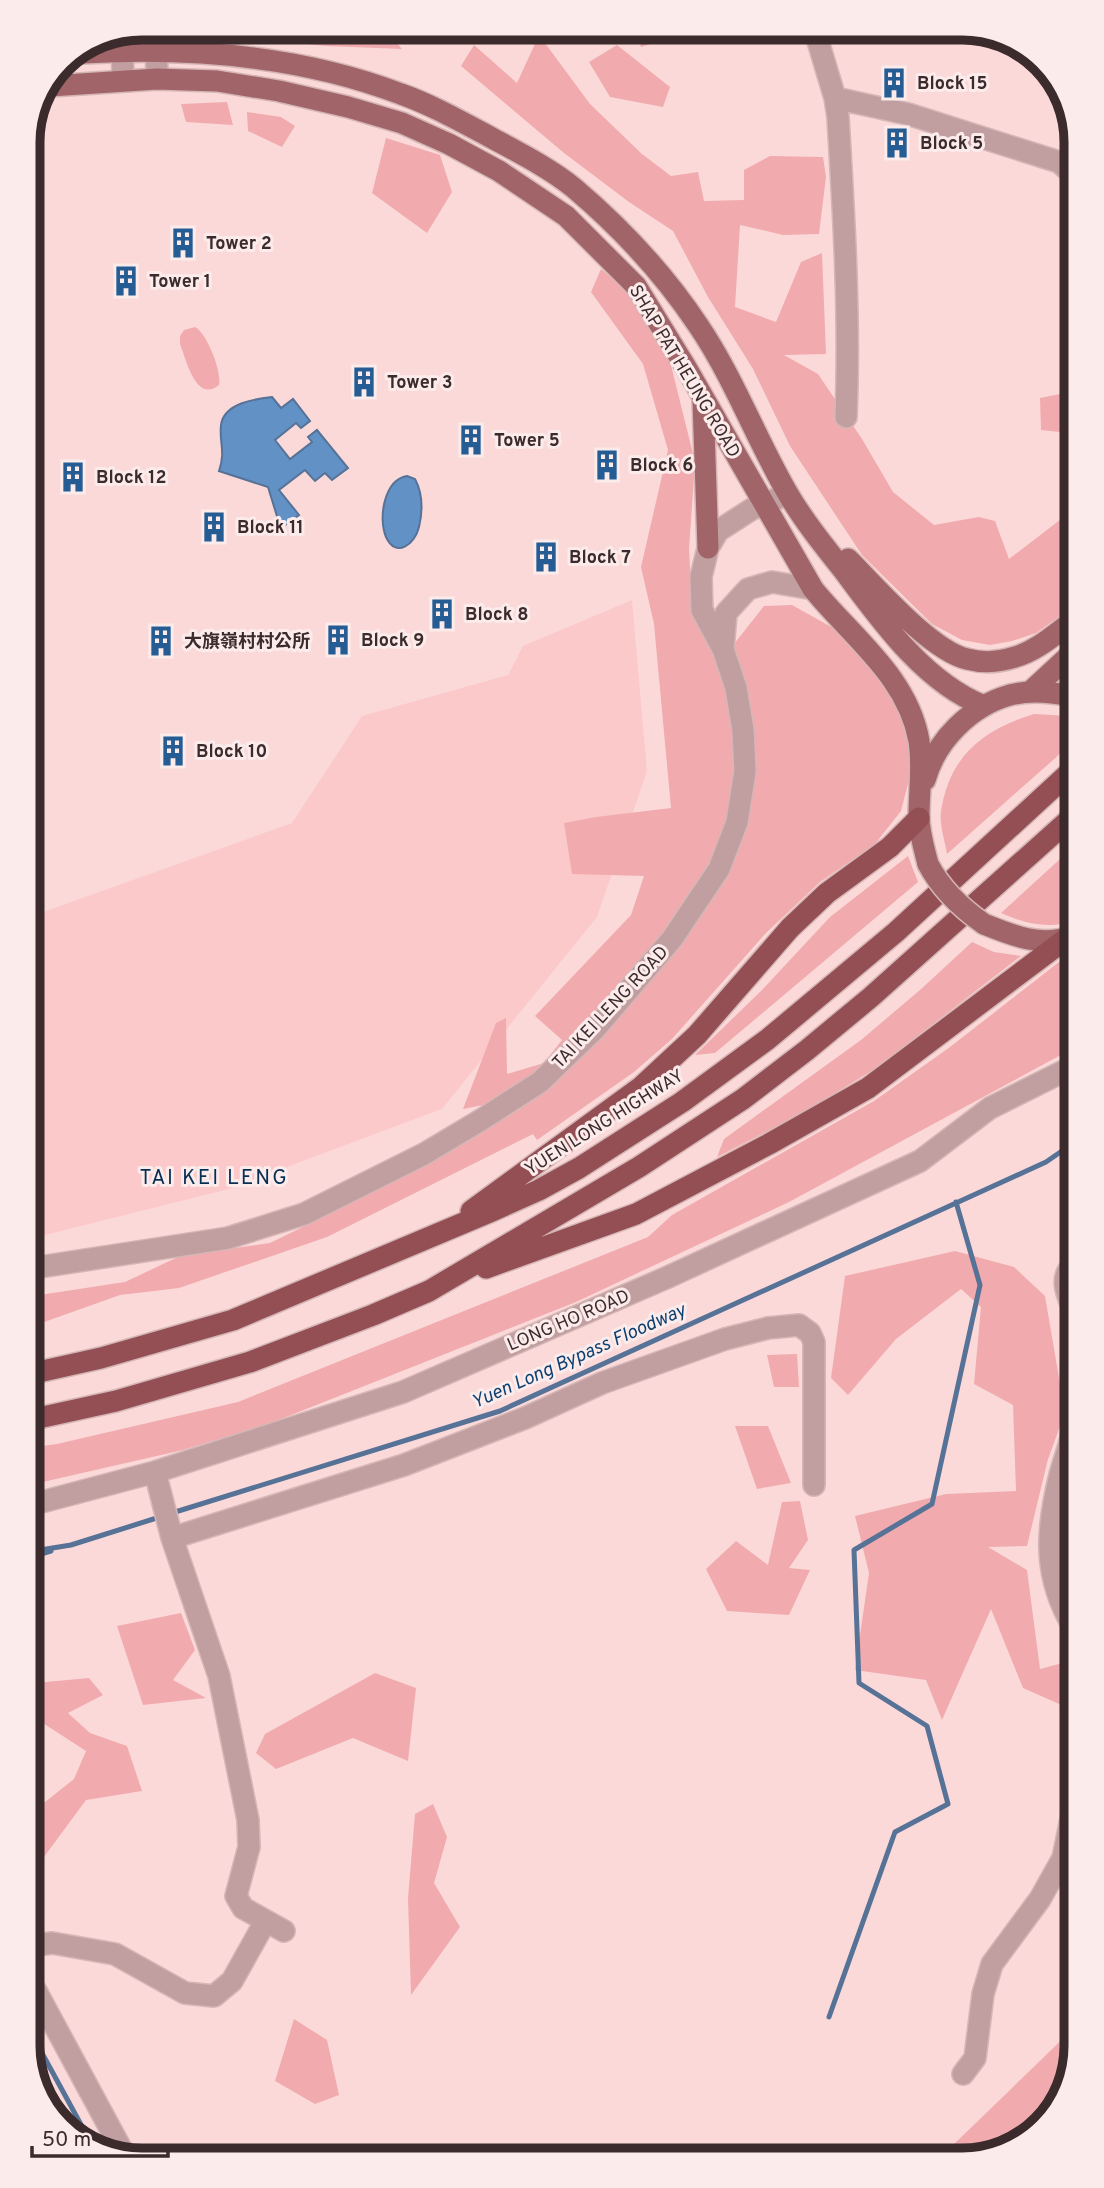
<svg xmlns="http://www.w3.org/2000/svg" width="1104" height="2188" font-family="Overpass,'Noto Sans TC',sans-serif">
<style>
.built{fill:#fcc9cb}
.green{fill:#f1abae}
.water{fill:#6291c5;stroke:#567297;stroke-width:2}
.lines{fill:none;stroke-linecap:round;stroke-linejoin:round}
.stream{stroke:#567297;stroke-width:5}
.minor-casing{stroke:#d5b6b6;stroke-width:24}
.major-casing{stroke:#d5b6b6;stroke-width:24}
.highway-casing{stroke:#d5b6b6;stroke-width:24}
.minor{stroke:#c19e9f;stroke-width:21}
.major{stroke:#a16468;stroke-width:21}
.highway{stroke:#944f54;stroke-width:21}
.major-bridge-casing{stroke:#d5b6b6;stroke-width:24;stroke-linecap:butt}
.major-bridge{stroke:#a16468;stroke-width:21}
.labels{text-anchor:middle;stroke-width:6;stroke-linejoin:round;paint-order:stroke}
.poi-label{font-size:18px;font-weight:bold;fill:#3b2b2c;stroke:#fcebeb;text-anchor:start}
.street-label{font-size:18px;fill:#3b2b2c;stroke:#fcebeb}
.water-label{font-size:19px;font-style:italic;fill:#0c4071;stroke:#fcebeb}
.quarter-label{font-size:21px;letter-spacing:2px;fill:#072f54;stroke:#fcebeb}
.rim{fill:none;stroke:#3b2b2c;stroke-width:9}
</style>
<rect width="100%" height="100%" fill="#fbd9d9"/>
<path class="built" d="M632,600l15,171 -50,146 -155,192 -217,81 -192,48 -1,-322 260,-93 70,-107 146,-41 15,-29z"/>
<path class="green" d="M187,28h197l18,21 -76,-3 -137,-14z
M635,28h37l3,8 -34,11z
M539,35l51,69 52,50 29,22 27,-4 6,29 40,-1v-30l26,-14 53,1 3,20 -7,57 -36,1 -43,-10 -5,82 41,15 25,-60 21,-9 4,101 -42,1 34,19 44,65 31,53 41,33 45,-8 16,4 14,38 60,-46 1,96 -34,24 -24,8 -22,4 -28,-5 -30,-16 -70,-69 -72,-109 -37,-77 -45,-72 -35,-66 -44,-29 -65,-49 -103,-87 13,-21 43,38z
M617,45l53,42 -7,20 -53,-10 -21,-35z
M227,102l6,23 -47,-3 -5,-18z
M247,112l34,5 14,9 -13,21 -34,-16z
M386,138l54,17 12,37 -25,41 -55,-40z
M601,269l29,24 38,60 27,109 -6,87 3,56 27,58 45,-57 28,-1 43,24 35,34 24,32 14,32 4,41 -11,43 -26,33 -55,38 -55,52 -93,105 -38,33 -97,68 -4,-6 -206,103 -148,51 -59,7 -87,31v-30l92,-14 55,-26 90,-13 51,-25 127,-68 40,-46 -25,5 33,-86 10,-5 1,56 37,-11 18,-23 -27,-24 96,-101 13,-39 -72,-2 -8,-51 32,-6 75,-9 -17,-184 -13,-57 27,-117 -25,-86 -52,-72z
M195,327c12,6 27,45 24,58 -23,19 -33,-26 -39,-41v-8l4,-6z
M1069,388v45l-28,-3 -1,-32 25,-5z
M1034,714l36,2v29l-123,109c-2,-13 -8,-30 -6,-43 9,-56 42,-81 93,-97z
M1071,849v73c-24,7 -48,1 -70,-9z
M908,856l10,26 -203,171 -20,2 66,-64 69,-74z
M972,942l22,10 27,4 -145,112 -75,46 -84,43 7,-18 137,-99 59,-50z
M1071,956l1,93 -283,153 -213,100 -305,121 -88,27 -149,34v-37l23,-3 181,-42 410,-165 24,-22 202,-114 76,-54 113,-88z
M955,1251l59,16 31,29 20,117 -17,46 -21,87 -39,1 39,23 13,99 34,-9 1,51 -52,-23 -32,-79 -49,111 -16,-40 -71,-10 14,-97 -14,-57 91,-22 70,-3 -3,-86 -39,-21 7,-77 -20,-18 -65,50 -48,56 -17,-17 14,-102z
M797,1354l2,33h-25l-7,-32z
M735,1426h33l23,57 -34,6z
M800,1501l8,39 -19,28 21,2 -21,45 -62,-4 -21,-42 30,-28 32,24 14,-63z
M181,1613l14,37 -22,30 33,18 -63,7 -26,-79z
M375,1673l41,15 -8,73 -55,-23 -77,31 -20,-16 9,-19z
M89,1678l14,17 -35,18 22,20 37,13 15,45 -56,9 -45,61 -5,2 -1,-53 39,-31 12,-28 -51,-33v-35z
M433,1804l14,33 -13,46 26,44 -49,68 -3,-97 7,-84z
M294,2019l33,21 12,55 -24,9 -40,-23z
M1076,2026v20l-20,63 -51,42 -50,1 -4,-5z"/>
<path class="water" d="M272,397l9,11 12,-9 17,22 -9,7 -5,-5 -21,17 15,19 22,-17 -4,-5 9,-7 31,38 -16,12 -7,-7 -10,8 -10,-11 -26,20 20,25 -12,9 -7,2 -12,-39 -49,-16c7,-20 0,-28 2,-46 3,-22 34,-26 51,-28z
M407,476l8,3c8,15 8,31 4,48 -4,17 -23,32 -33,10 -8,-19 -2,-57 21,-61z"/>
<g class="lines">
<path class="stream" d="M172,1513l328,-102 546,-249 26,-18
M34,1551l37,-6 92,-29
M34,1556l17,-5
M829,2017l66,-185 53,-28 -21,-78 -68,-43 -5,-133 78,-46 48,-219 -24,-83
M36,2042l55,101"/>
<g class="minor-casing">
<path id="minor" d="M156,28l1,51
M814,28l21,70 3,19c6,100 12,200 8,300
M122,37l1,44
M835,98l73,16 151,48 9,8
M723,649l3,-36 22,-24 24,-7 41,7
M1073,1265c-14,13 -6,29 0,44
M33,1268l195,-30 76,-24 120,-60 57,-34 59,-38 55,-53 77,-90 47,-70 18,-47 8,-51 -2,-41 -7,-42 -13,-39 -21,-39 -1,-33 7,-29 10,-17 34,-22 36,-15
M1073,1427c-2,17 -9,32 -13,48 -14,56 -17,102 14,153
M155,1472l17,66 47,138 29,144 1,27 -13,49 7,12 41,23
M34,1504l121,-32 248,-80 265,-115 252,-116 70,-53 82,-41
M172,1538l232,-73 121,-47 77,-35 123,-44 43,-11 31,-3 11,8 4,9v143
M36,1945l16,-2 63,11 70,39 29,3 18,-15 33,-59
M36,1991l89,165
M963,2074l12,-16 8,-64 9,-30 48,-65 23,-41 12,-58"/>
</g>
<g class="major-casing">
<path id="major" d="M83,53c107,-6 216,2 318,41 31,11 61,28 91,44 26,14 59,31 82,50 46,39 90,86 124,137 36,53 58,114 90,169 16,27 36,52 56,77 37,50 81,112 140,135
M50,86l107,-7 60,2 62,10 69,16 54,16 47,21 50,27 67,45 70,70 51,83 126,220c39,48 95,88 106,152 4,25 0,50 0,75 0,17 5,32 9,48
M703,401l5,147
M848,559c27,27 83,92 119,100 15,4 33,3 48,-2 21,-6 38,-21 55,-34
M1030,692l40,-37
M925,780c11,-40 46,-74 85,-85 20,-5 41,-3 60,1
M984,924c27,11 58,24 87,12"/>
</g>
<g class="highway-casing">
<path id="highway" d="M471,1211l170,-124 56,-52 93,-107 37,-35 63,-46 29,-29
M486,1268l150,-54 133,-70 99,-56 199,-150
M34,1373l67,-15 132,-38 259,-109 47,-21 40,-22 103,-66 86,-63 128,-107 174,-160
M34,1419l82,-18 134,-39 123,-47 56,-24 210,-124 104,-68 64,-49 64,-53 200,-179"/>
</g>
<use href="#minor" class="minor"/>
<use href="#major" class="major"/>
<use href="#highway" class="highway"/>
<g class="major-bridge-casing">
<path id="major-bridge" d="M928,864c13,25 33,44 56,60"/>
</g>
<use href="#major-bridge" class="major-bridge"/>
</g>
<defs>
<g id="building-bare" transform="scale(2.415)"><path d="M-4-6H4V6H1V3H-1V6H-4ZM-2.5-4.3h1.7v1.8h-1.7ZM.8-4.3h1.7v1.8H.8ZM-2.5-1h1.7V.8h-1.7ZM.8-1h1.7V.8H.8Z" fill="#255c94" stroke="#fcebeb" stroke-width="2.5" paint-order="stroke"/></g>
</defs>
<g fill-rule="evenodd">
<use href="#building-bare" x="894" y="83"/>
<use href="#building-bare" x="897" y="143"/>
<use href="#building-bare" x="183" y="243"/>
<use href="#building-bare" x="126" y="281"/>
<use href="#building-bare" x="364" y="382"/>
<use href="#building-bare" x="471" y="440"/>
<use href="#building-bare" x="607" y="465"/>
<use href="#building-bare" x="73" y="477"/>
<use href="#building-bare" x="214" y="527"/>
<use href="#building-bare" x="546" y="557"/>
<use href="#building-bare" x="442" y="614"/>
<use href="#building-bare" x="338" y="640"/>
<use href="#building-bare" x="161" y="641"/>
<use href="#building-bare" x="173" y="751"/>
</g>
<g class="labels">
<g class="poi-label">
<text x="917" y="89">Block 15</text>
<text x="920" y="149">Block 5</text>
<text x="206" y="249">Tower 2</text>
<text x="149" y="287">Tower 1</text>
<text x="387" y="388">Tower 3</text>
<text x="494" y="446">Tower 5</text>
<text x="630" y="471">Block 6</text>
<text x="96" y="483">Block 12</text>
<text x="237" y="533">Block 11</text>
<text x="569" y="563">Block 7</text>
<text x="465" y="620">Block 8</text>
<text x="361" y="646">Block 9</text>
<text x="184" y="647">大旗嶺村村公所</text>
<text x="196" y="757">Block 10</text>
</g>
<g class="street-label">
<text transform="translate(685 371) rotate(59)" y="6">SHAP PAT HEUNG ROAD</text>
<text transform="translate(610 1007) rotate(-47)" y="6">TAI KEI LENG ROAD</text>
<text transform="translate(604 1122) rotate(-32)" y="6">YUEN LONG HIGHWAY</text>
<text transform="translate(568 1320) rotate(-23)" y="6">LONG HO ROAD</text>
</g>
<g class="water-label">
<text transform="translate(578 1355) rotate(-24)" y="7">Yuen Long Bypass Floodway</text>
</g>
<g class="quarter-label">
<text x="214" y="1184">TAI KEI LENG</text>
</g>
</g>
<path d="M0 0H1104V2188H0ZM142 40H962A102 102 0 0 1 1064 142V2046A102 102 0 0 1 962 2148H142A102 102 0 0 1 40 2046V142A102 102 0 0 1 142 40Z" fill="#fcebeb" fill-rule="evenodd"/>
<path class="rim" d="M142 40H962A102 102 0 0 1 1064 142V2046A102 102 0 0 1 962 2148H142A102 102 0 0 1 40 2046V142A102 102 0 0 1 142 40Z"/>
<path d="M32 2146v10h136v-10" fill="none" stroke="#3b2b2c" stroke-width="3.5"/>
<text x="42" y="2146" font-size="21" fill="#3b2b2c" stroke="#fcebeb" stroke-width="5" paint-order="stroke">50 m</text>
</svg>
